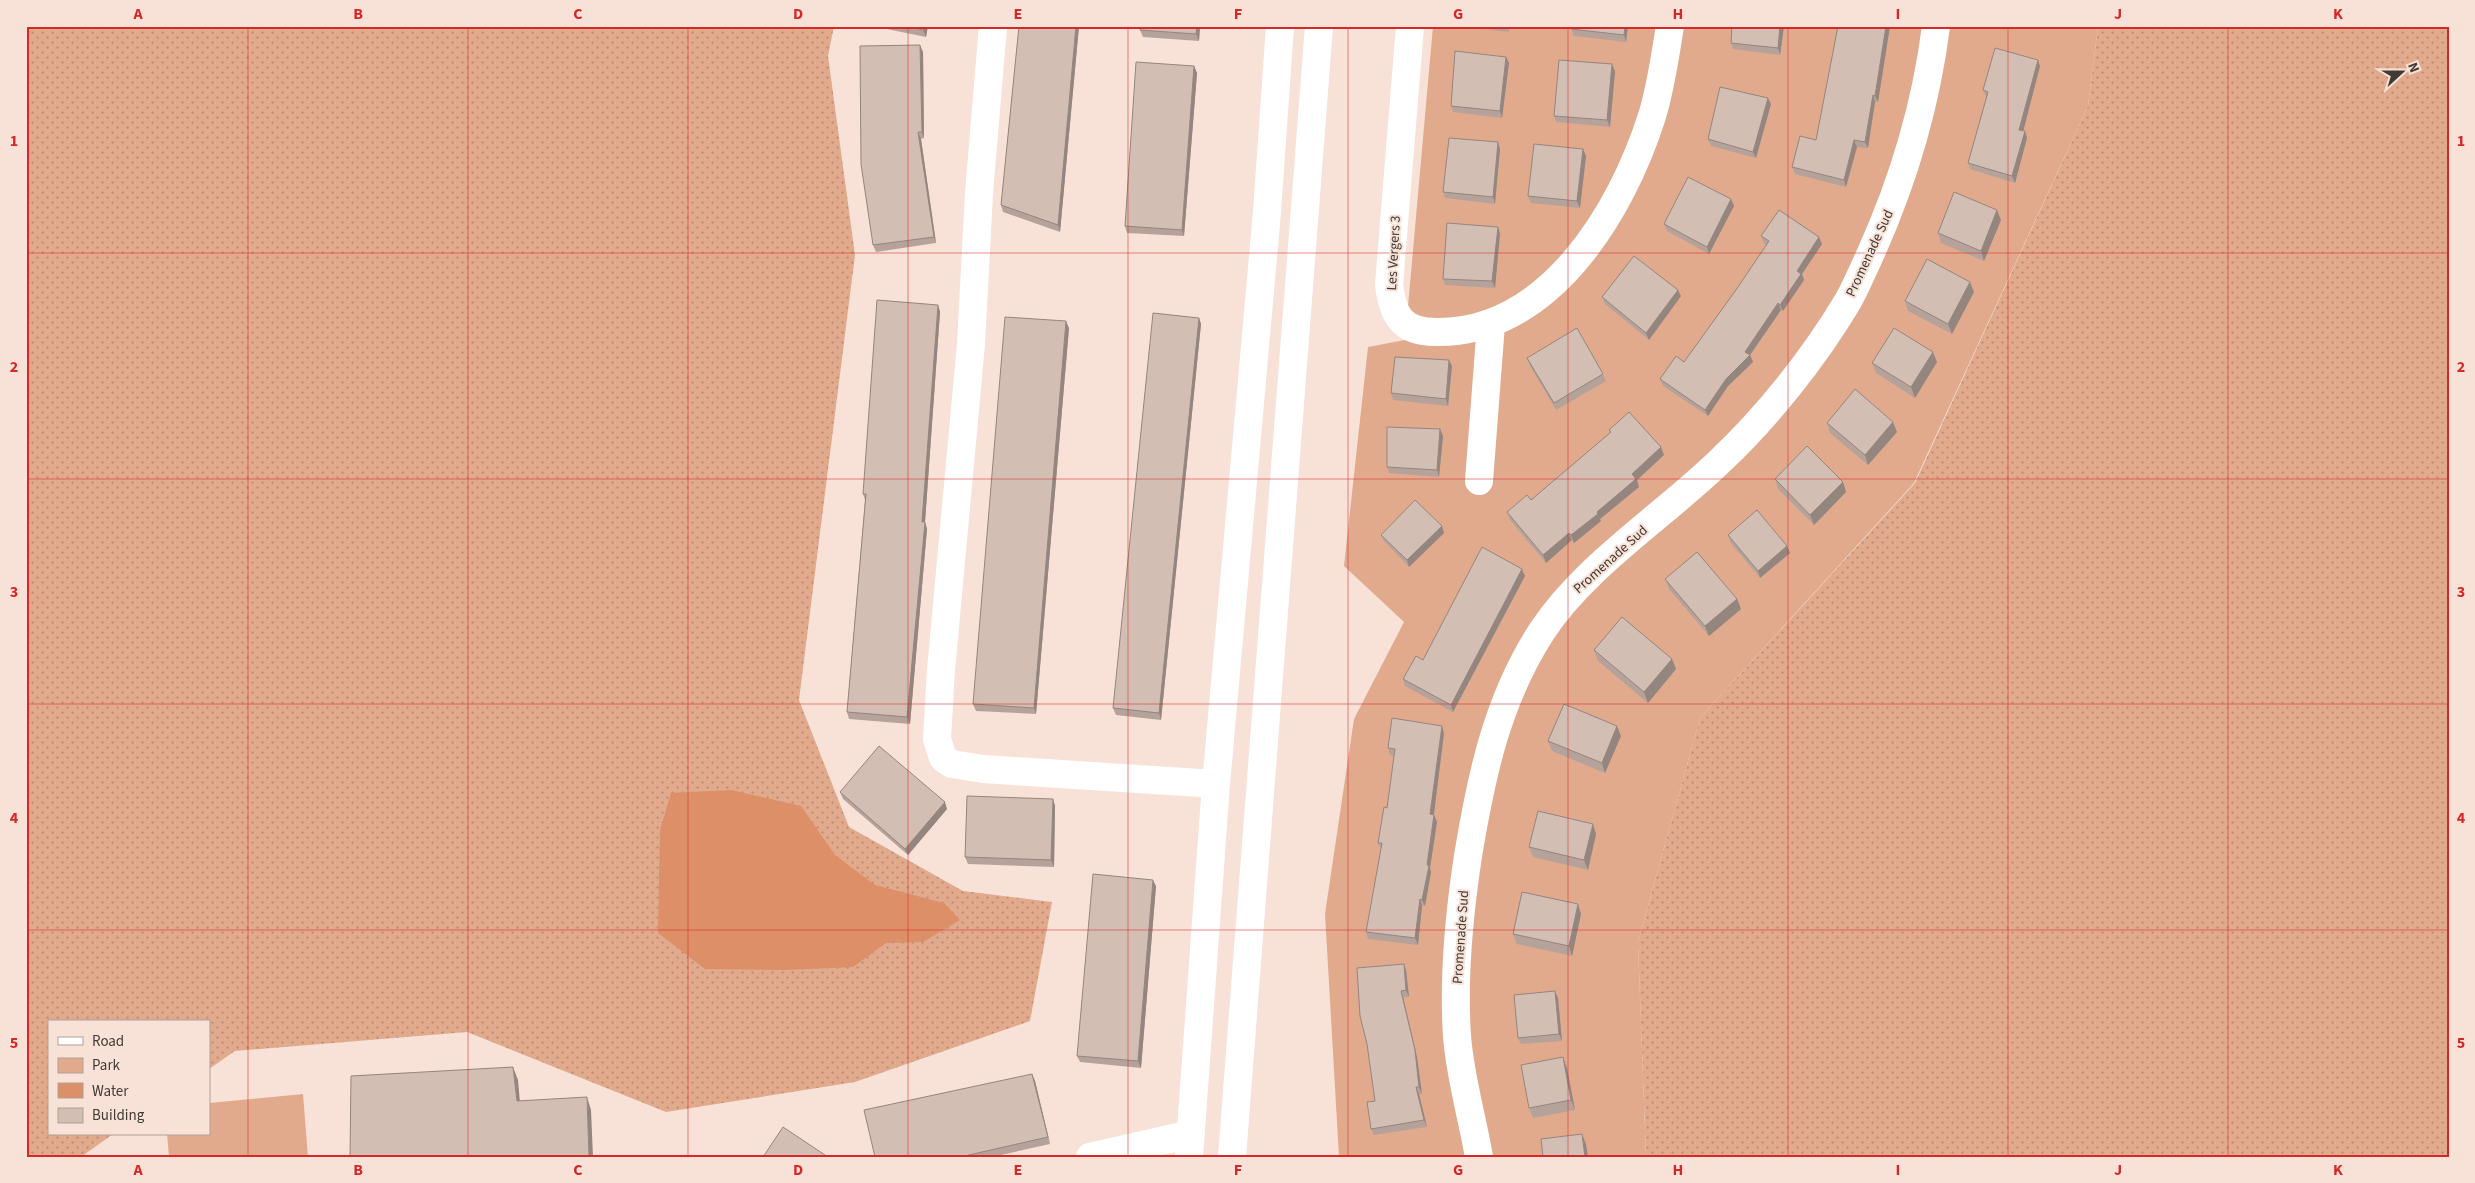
<svg xmlns="http://www.w3.org/2000/svg" width="2475" height="1183" font-family="'Source Sans 3',sans-serif">
<style>
.grass{fill:url(#grass-dots)}
.green{fill:#e2aa8d}
.water{fill:#dd9067}
.lines{fill:none;stroke-linecap:round;stroke-linejoin:round}
.minor{stroke:#fff;stroke-width:28}
.wall{fill:#b5a39b}
.shaded-wall{fill:#94857e}
.building{fill:#d3beb4;stroke:#94857e}
.grid{fill:none;stroke:#d62828;stroke-width:1;stroke-opacity:0.55}
.labels{text-anchor:middle;stroke-width:4;stroke-linejoin:round;paint-order:stroke}
.street-label{font-size:14px;fill:#423a35;stroke:#f8e2d7}
.neatline{fill:none;stroke:#d62828;stroke-width:2}
.grid-label{font-size:16px;text-anchor:middle;font-weight:bold;fill:#d62828}
</style>
<defs>
<pattern id="grass-dots" width="8" height="8" patternUnits="userSpaceOnUse" patternTransform="scale(1.25)"><rect width="8" height="8" fill="#e2aa8d"/><path d="M2 2h.1M6 6h.1" fill="none" stroke="#b98b74" stroke-width="1.8" stroke-linecap="round"/></pattern>
</defs>
<rect width="100%" height="100%" fill="#f8e2d7"/>
<path class="grass" d="M26,26h808l-6,30 27,199 -56,445 50,127 114,64 89,11 -22,119 -175,61 -189,30 -199,-80 -232,19 -26,18v-47h-160v112h64l-32,23h-55z
M2098,26h351v1131h-803l-8,-215 62,-224 215,-235 173,-377z"/>
<path class="green" d="M1433,26h665l-10,80 -174,377 -214,235 -62,224 8,215h-307l-14,-243 29,-195 50,-97 -60,-56 24,-219 37,-7z
M303,1094l5,63h-139l-2,-23h42v-31z"/>
<path class="water" d="M731,790l70,16 34,49 40,30 69,18 16,17 -37,22 -37,1 -33,24 -68,3 -80,-1 -47,-36 2,-103 11,-37z"/>
<g class="lines">
<path class="minor" d="M993,26l-14,167 -8,151 -30,326 -4,69 6,19 9,6 31,5 233,15
M1410,26l-21,259c4,31 13,47 47,47 113,2 186,-121 216,-216 9,-29 13,-60 18,-90
M1479,481l12,-157
M1090,1157l101,-23
M1189,1157l27,-373 51,-572 13,-186
M1232,1157l87,-1131
M1479,1157c-7,-41 -19,-80 -22,-121 -4,-60 2,-121 11,-180 13,-79 29,-156 74,-225 43,-65 120,-114 177,-169 48,-45 95,-104 129,-161 8,-14 15,-31 22,-46 33,-73 56,-149 66,-229"/>
</g>
<path class="wall" d="M872,26h56l-2,11z
M1019,26h60l-19,206 -57,-20 -2,-7z
M1141,26h59l-1,15 -56,-4 -3,-7z
M1460,26h49v6z
M1571,26h57l-2,16 -52,-6 -3,-7z
M1732,26h52l-4,29 -47,-6 -2,-6z
M1890,26l-12,76h-3l-7,46 -11,-1 -11,40 -51,-13 -3,-7 24,-27z
M923,52l1,86 -3,1 15,104 -60,9 -3,-7z
M1506,57l3,6 -7,55 -49,-6 -2,-6z
M1194,66l3,7 -13,163 -57,-3 -2,-7z
M2040,66l-17,65 4,7 -12,45 -45,-14 -2,-6 19,-66h-1l-3,-7z
M1615,71l-5,56 -54,-5 -2,-6z
M1771,104l-15,54 -45,-12 -3,-7z
M1500,149l-5,55 -50,-6 -2,-6z
M1583,149l3,7 -6,52 -49,-5 -3,-7z
M1731,199l3,7 -25,48 -42,-23 -3,-7z
M2001,220l-17,41 -43,-18 -3,-10z
M1498,227l2,7 -5,54 -50,-3 -2,-6z
M1761,236l58,1 3,7 -20,30 2,6 -21,31 -2,-1 -31,45 3,7 -25,24 -20,30 -45,-30 -3,-7 24,-17 54,-75 28,-42 -2,-2z
M1974,292l-22,42 -44,-23 -3,-10z
M1681,296l-32,44 -44,-36 -3,-7z
M938,305l2,7 -15,210 2,7 -17,195 -61,-5 -2,-7 18,-212 -2,-6z
M1199,318l2,6 -40,396 -45,-5 -3,-7z
M1069,328l-33,386 -60,-3 -3,-7z
M1527,358l76,16 3,7 -50,29 -27,-46z
M1449,360l3,6 -4,40 -55,-6 -2,-7z
M1937,362l-22,36 -39,-25 -4,-10z
M1827,423l70,9 -29,33 -38,-32z
M1440,429l3,7 -4,41 -50,-4 -2,-6z
M1609,430l55,25 -27,25 2,7 -39,32 1,2 -27,22 -2,-3 -26,23 -36,-43 -3,-8 24,-12 79,-67z
M1775,479l68,3 3,10 -32,33 -36,-36z
M1442,526l2,7 -35,34 -25,-26 -3,-6z
M1728,535l59,11 3,7 -30,25 -30,-36z
M1525,576l-72,136 -48,-26 -2,-7 20,-19z
M1665,579l72,20 4,10 -32,27 -40,-47z
M1594,650l78,9 4,10 -28,34 -50,-42z
M1444,733l-10,82 3,7 -7,46 1,4 -6,34h-3l-4,39 -50,-6 -2,-7 15,-83 -3,-6 9,-35 7,-52 -4,-1 -2,-7z
M1621,736l-16,37 -53,-22 -4,-10z
M840,792l107,17 -39,46 -65,-56z
M1053,799l2,7 -1,61 -86,-3 -3,-7z
M1596,834l-8,36 -55,-13 -4,-10z
M1156,886l-15,182 -61,-6 -3,-6z
M1581,914l-9,42 -55,-12 -4,-10z
M1404,964l2,6 3,27h-6l14,60 5,37h-3l8,33 -53,8 -3,-6z
M1555,991l3,7 4,43 -41,3 -3,-6z
M1567,1068l8,42 -42,8 -4,-10z
M1032,1074l3,7 15,63 -58,13h-117z"/>
<path class="shaded-wall" d="M924,26h4l-2,11 -3,-7z
M1076,26h3l-19,206 -2,-7z
M1197,26h3l-1,15 -3,-7z
M1625,26h3l-2,16 -2,-7z
M1780,26h4l-4,29 -2,-7z
M1886,26h4l-12,76 -3,-6z
M920,45l3,7 1,86 -2,-6z
M1506,57l3,6 -7,55 -2,-7z
M2038,60l2,6 -18,70 -3,-6z
M1612,64l3,7 -5,56 -3,-7z
M1194,66l3,7 -13,163 -2,-6z
M1873,95l2,7 -7,46 -3,-6z
M1768,98l3,6 -15,54 -3,-6z
M2025,131l2,7 -12,45 -3,-7z
M918,132l3,7 15,104 -2,-6z
M1854,140l3,7 -11,40 -2,-7z
M1498,142l2,7 -5,55 -2,-7z
M1583,149l3,7 -6,52 -3,-7z
M1731,199l3,7 -25,48 -2,-7z
M1997,210l4,10 -17,41 -3,-10z
M1498,227l2,7 -5,54 -3,-7z
M1819,237l3,7 -20,30 2,6 -21,31 -3,-6 17,-34z
M1970,282l4,10 -22,42 -4,-10z
M1678,290l3,6 -32,44 -3,-7z
M1778,303l3,7 -31,45 3,7 -25,24 -20,30 -3,-6z
M938,305l2,7 -15,210 2,7 -17,195 -3,-7z
M1199,318l2,6 -40,396 -2,-7z
M1066,321l3,7 -33,386 -2,-6z
M1933,352l4,10 -22,36 -4,-11z
M1449,360l3,6 -4,40 -2,-7z
M1893,422l4,10 -29,33 -3,-10z
M1440,429l3,7 -4,41 -2,-7z
M1661,447l3,8 -27,25 2,7 -39,32 1,2 -27,22 -3,-8 26,-23 35,-38z
M1843,482l3,10 -32,33 -4,-10z
M1442,526l2,7 -35,34 -2,-7z
M1569,533l3,7 -26,23 -3,-8z
M1787,546l3,7 -30,25 -2,-7z
M1522,569l3,7 -72,136 -2,-7z
M1737,599l4,10 -32,27 -4,-10z
M1672,659l4,10 -28,34 -4,-11z
M1442,726l2,7 -11,88 -3,-7z
M1617,726l4,10 -16,37 -3,-10z
M1053,799l2,7 -1,61 -3,-7z
M945,802l2,7 -39,46 -3,-6z
M1434,815l3,7 -7,46 1,4 -6,34 -3,-6z
M1593,824l3,10 -8,36 -4,-10z
M1153,880l3,6 -15,182 -3,-7z
M1420,899l2,7 -4,39 -3,-7z
M1578,904l3,10 -9,42 -3,-10z
M1404,964l2,6 3,27 -3,-7z
M1401,991l2,6 14,60 5,37 -3,-7z
M1555,991l3,7 4,43 -3,-7z
M1563,1057l4,11 8,42 -4,-10z
M513,1067l5,13 3,34 -4,-13z
M1032,1074l3,7 15,63 -2,-7z
M1416,1087l3,7 8,33 -3,-7z
M587,1097l4,13 2,47h-4z
M1582,1134l4,10 2,13h-3z"/>
<path class="building" d="M905,26h19l-1,4z
M1019,26h57l-18,199 -57,-20z
M1141,26h56l-1,8 -56,-4z
M1571,26h54l-1,9 -53,-6z
M1732,26h48l-2,22 -47,-5z
M1838,26h48l-11,70 -2,-1 -8,47 -11,-2 -10,40 -52,-13 8,-31 16,4z
M920,45l2,87h-4l16,105 -61,8 -12,-81 -1,-118z
M1995,48l43,12 -19,70 6,1 -13,45 -44,-13 20,-71 -5,-2z
M1455,51l51,6 -6,54 -49,-5z
M1559,60l53,4 -5,56 -53,-4z
M1136,62l58,4 -12,164 -57,-4z
M1720,87l48,11 -15,54 -45,-13z
M1449,138l49,4 -5,55 -50,-5z
M1534,144l49,5 -6,52 -49,-5z
M1688,177l43,22 -24,48 -43,-23z
M1954,192l43,18 -16,41 -43,-18z
M1779,210l40,27 -22,34 4,3 -21,31 -2,-2 -33,49 5,3 -24,24 -21,31 -45,-31 16,-23 8,6 54,-75 31,-46 -8,-5z
M1447,223l51,4 -6,54 -49,-2z
M1634,256l44,34 -32,43 -44,-36z
M1927,259l43,23 -22,42 -43,-23z
M877,300l61,5 -16,217h3l-18,195 -60,-5 19,-218h-3z
M1153,313l46,5 -40,395 -46,-5z
M1005,317l61,4 -32,387 -61,-4z
M1577,328l26,46 -49,29 -27,-45z
M1894,328l39,24 -22,35 -39,-24z
M1395,357l54,3 -3,39 -55,-6z
M1855,389l38,33 -28,33 -38,-32z
M1629,412l32,35 -29,27 4,5 -39,33 1,2 -27,21 -2,-2 -26,22 -36,-43 20,-17 4,5 80,-68 -2,-2z
M1387,427l53,2 -3,41 -50,-3z
M1807,446l36,36 -33,33 -35,-36z
M1415,500l27,26 -35,34 -26,-25z
M1757,510l30,36 -29,25 -30,-36z
M1482,547l40,22 -71,136 -48,-26 13,-23 7,4z
M1697,552l40,47 -32,27 -40,-47z
M1622,617l50,42 -28,33 -50,-42z
M1564,704l53,22 -15,37 -54,-22z
M1392,718l50,8 -12,88 4,1 -7,50 2,1 -7,34 -2,-1 -5,39 -49,-6 16,-89h-4l6,-36 3,1 8,-59 -7,-1z
M879,746l66,56 -40,47 -65,-57z
M967,796l86,3 -2,61 -86,-3z
M1538,811l55,13 -9,36 -55,-13z
M1093,874l60,6 -15,181 -61,-5z
M1522,892l56,12 -9,42 -56,-12z
M1404,964l2,26 -5,1 14,59 4,37h-3l8,33 -53,9 -4,-27 8,-1 -8,-57 -7,-28 -3,-48z
M1555,991l4,43 -41,4 -4,-43z
M1563,1057l8,43 -42,8 -8,-43z
M513,1067l4,34 70,-4 2,60h-239l1,-81z
M1032,1074l16,63 -88,20h-85l-11,-47z
M783,1127l45,30h-65z
M1582,1134l3,23h-42l-2,-18z"/>
<path class="grid" d="M248,26v1131M468,26v1131M688,26v1131M908,26v1131M1128,26v1131M1348,26v1131M1568,26v1131M1788,26v1131M2008,26v1131M2228,26v1131M26,253h2423M26,479h2423M26,704h2423M26,930h2423"/>
<g class="labels">
<g class="street-label">
<text transform="translate(1393 253) rotate(-87)" y="5">Les Vergers 3</text>
<text transform="translate(1869 253) rotate(-65)" y="5">Promenade Sud</text>
<text transform="translate(1610 559) rotate(-42)" y="5">Promenade Sud</text>
<text transform="translate(1460 937) rotate(-86)" y="5">Promenade Sud</text>
</g>
</g>
<rect width="2475" height="1183" fill="none" stroke="#f8e2d7" stroke-width="55"/>
<rect x="48" y="1020" width="162" height="115" fill="#f8e2d7" stroke="#af9f96"/>
<rect x="58" y="1037" width="25" height="8" fill="#ffffff" stroke="#af9f96"/>
<text x="92" y="1046" font-size="15" fill="#423a35">Road</text>
<rect x="58" y="1058" width="25" height="15" fill="#e2aa8d" stroke="#af9f96"/>
<text x="92" y="1070" font-size="15" fill="#423a35">Park</text>
<rect x="58" y="1083" width="25" height="15" fill="#dd9067" stroke="#af9f96"/>
<text x="92" y="1096" font-size="15" fill="#423a35">Water</text>
<rect x="58" y="1108" width="25" height="15" fill="#d3beb4" stroke="#af9f96"/>
<text x="92" y="1120" font-size="15" fill="#423a35">Building</text>
<g transform="translate(2402 72) rotate(69)" stroke="#f8e2d7" stroke-width="4" paint-order="stroke">
<path d="M0-4L9 19L0 12L-9 19Z" fill="#423a35"/>
<text y="-8" font-size="14" font-weight="bold" text-anchor="middle" fill="#423a35">N</text>
</g>
<rect x="28" y="28" width="2420" height="1128" class="neatline"/>
<g class="grid-label">
<text x="138" y="19">A</text>
<text x="358" y="19">B</text>
<text x="578" y="19">C</text>
<text x="798" y="19">D</text>
<text x="1018" y="19">E</text>
<text x="1238" y="19">F</text>
<text x="1458" y="19">G</text>
<text x="1678" y="19">H</text>
<text x="1898" y="19">I</text>
<text x="2118" y="19">J</text>
<text x="2338" y="19">K</text>
<text x="14" y="146">1</text>
<text x="2461" y="146">1</text>
<text x="14" y="372">2</text>
<text x="2461" y="372">2</text>
<text x="14" y="597">3</text>
<text x="2461" y="597">3</text>
<text x="14" y="823">4</text>
<text x="2461" y="823">4</text>
<text x="14" y="1048">5</text>
<text x="2461" y="1048">5</text>
<text x="138" y="1175">A</text>
<text x="358" y="1175">B</text>
<text x="578" y="1175">C</text>
<text x="798" y="1175">D</text>
<text x="1018" y="1175">E</text>
<text x="1238" y="1175">F</text>
<text x="1458" y="1175">G</text>
<text x="1678" y="1175">H</text>
<text x="1898" y="1175">I</text>
<text x="2118" y="1175">J</text>
<text x="2338" y="1175">K</text>
</g>
</svg>
